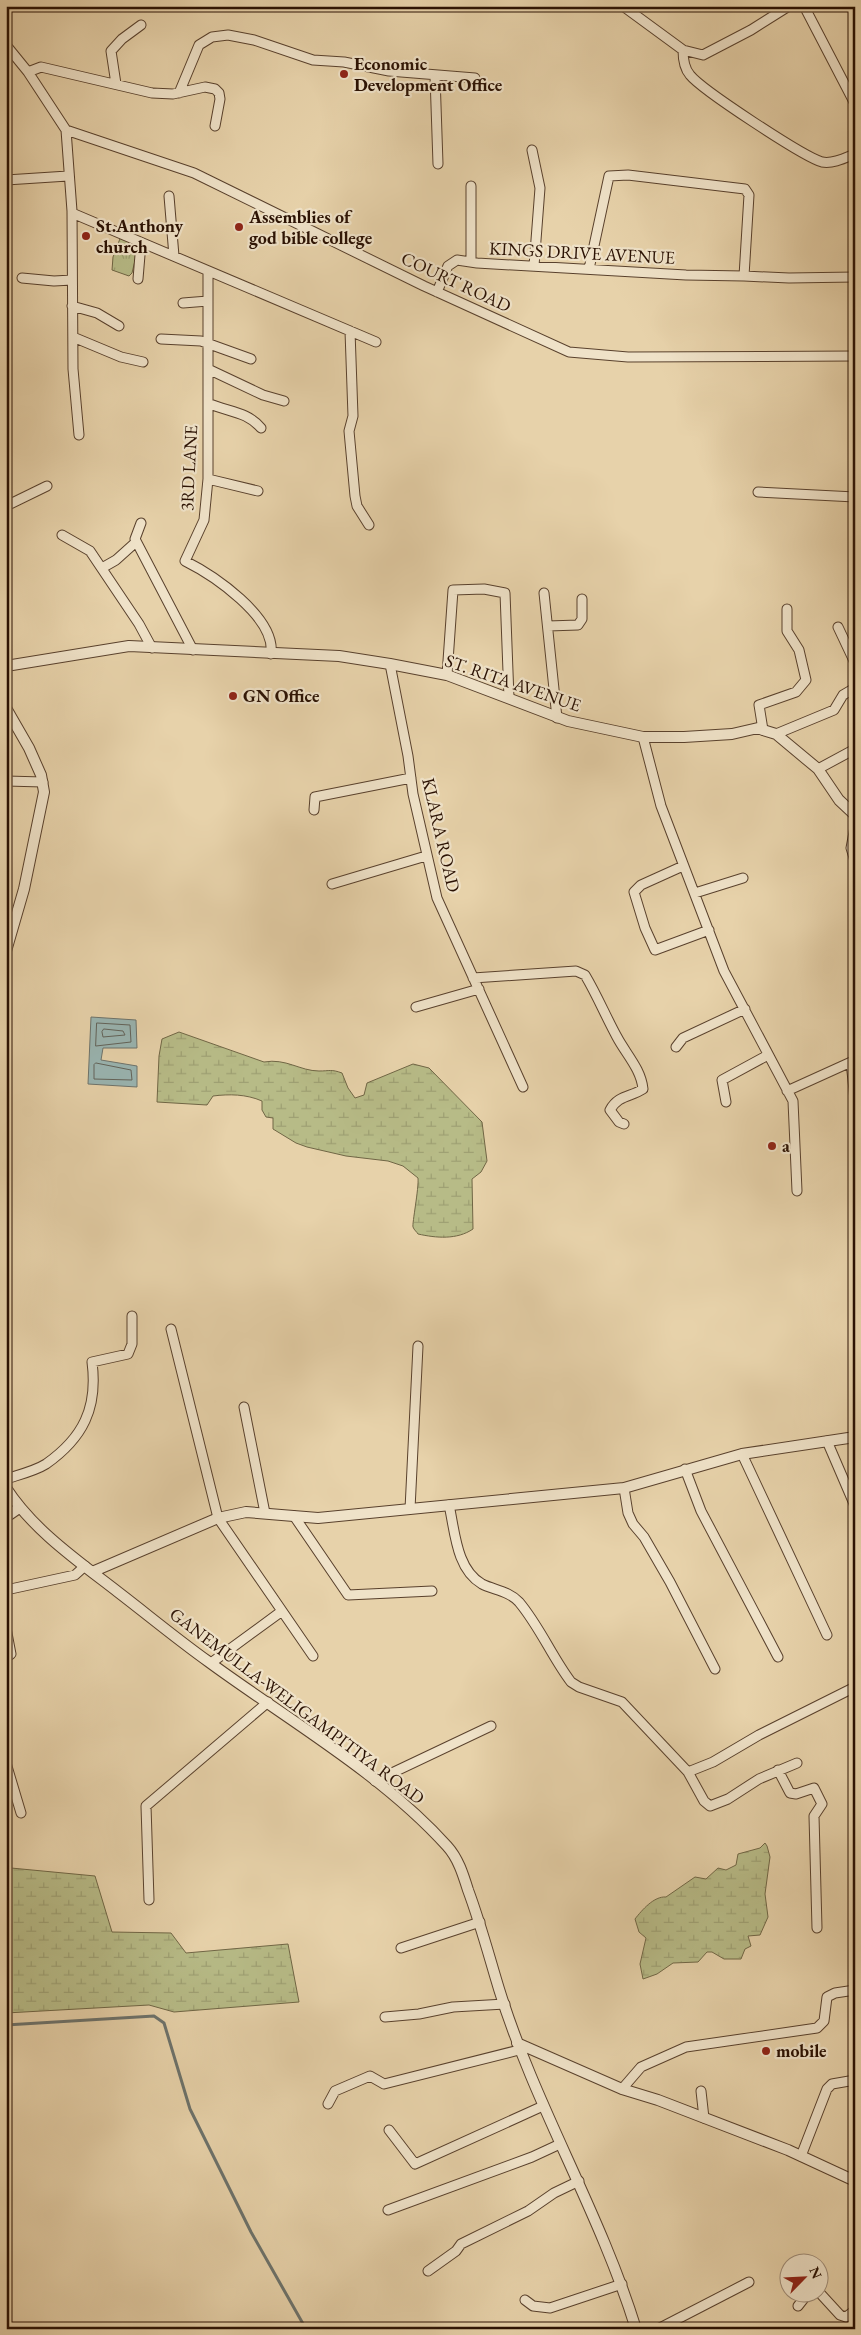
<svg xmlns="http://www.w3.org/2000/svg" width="861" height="2335" font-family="'EB Garamond',serif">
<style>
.wetland{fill:url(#wetland-marsh);stroke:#706645}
.park{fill:url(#park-tufts);stroke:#706645}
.water{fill:#99b5b2;stroke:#6d736c}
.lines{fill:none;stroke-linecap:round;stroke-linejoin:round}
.shore{stroke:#62635a;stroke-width:1}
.stream{stroke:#6d736c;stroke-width:3}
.minor-casing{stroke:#59412d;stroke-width:11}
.tertiary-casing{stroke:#59412d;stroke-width:12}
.minor{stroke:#efe2c8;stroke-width:9}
.tertiary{stroke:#efe2c8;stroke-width:10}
.poi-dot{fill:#8f2418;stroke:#efe2c8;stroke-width:2}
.labels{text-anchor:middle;stroke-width:4.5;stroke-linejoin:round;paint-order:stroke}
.poi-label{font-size:18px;font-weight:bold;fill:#2a1103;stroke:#efe2c8;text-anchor:start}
.street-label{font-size:18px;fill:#2a1103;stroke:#efe2c8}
</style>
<defs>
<pattern id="wetland-marsh" width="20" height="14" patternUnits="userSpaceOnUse" patternTransform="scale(1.25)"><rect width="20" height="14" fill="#b7bb87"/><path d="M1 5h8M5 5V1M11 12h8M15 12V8" fill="none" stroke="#9ea073"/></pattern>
<pattern id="park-tufts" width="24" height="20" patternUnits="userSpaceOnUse" patternTransform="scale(1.25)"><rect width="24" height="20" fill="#b7bb87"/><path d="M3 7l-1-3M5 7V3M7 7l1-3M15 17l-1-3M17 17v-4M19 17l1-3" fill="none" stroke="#9ea073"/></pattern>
</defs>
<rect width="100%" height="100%" fill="#e7d2aa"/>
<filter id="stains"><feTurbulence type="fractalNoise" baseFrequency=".004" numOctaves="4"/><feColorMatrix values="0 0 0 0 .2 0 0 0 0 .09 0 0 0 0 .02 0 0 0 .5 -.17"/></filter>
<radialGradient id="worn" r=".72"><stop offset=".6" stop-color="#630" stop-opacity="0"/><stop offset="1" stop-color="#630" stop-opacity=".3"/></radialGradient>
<path class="wetland" d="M179,1032l85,30c22,-4 36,9 55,9 11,0 12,-2 23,2l6,15 7,10 9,-3 3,-12 46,-19 16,4 53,54 5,39 -6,11 -9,7 1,50c-16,11 -37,9 -55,5 -1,-2 -4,-4 -5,-7 -1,-3 6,-39 5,-49l-15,-12 -15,-5 -42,-5 -39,-9 -11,-4 -23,-14v-11l-7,-1 -4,-7v-9c-16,-7 -33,-7 -49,-5l-6,9 -50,-3 2,-46 3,-17z
M765,1843l2,3 3,11 -5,37 3,23 -8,18 -12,1 3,10 -6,3 -4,10h-17l-12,-7h-5l-9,10 -25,1 -16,11 -14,5 -3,-15 6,-26 -7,-6 -4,-13c7,-9 19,-23 31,-22l29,-20 11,2 12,-11 8,2 10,-5 2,-11 22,-6z
M11,1868l84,8 17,56 59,1 15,20 102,-9 11,58 -125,10 -25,-7 -143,8v-144z"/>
<path class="park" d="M121,236l18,8 -7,29 -3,3 -17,-6 1,-13z"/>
<path class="water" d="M91,1017l45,3 1,28h-34l-2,12 36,6v21l-49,-3z"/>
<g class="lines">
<path class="shore" d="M97,1023l33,2 1,17 -35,4z
M104,1029l19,2 2,4 -22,2 -1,-5z
M96,1063l35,7 1,10 -38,-1v-14z"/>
<path class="stream" d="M6,2025l148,-9 10,7 26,86 61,123 55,97"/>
<g class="minor-casing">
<path id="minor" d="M623,6l60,44 20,5 48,-25 38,-24
M804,6l51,98
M6,45l22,27 38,58 6,81 1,158 6,66
M683,50c0,9 1,18 7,25 12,15 114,82 132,87 11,2 23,-4 33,-8
M28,72l13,-5 111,26 21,1 32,-7 10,2 4,4 1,6 -5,27
M435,76l3,88
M116,84l-5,-33 11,-12 19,-14
M179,93l20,-48 13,-8 16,-2 26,5 59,20 31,2 45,9 86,7
M66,130l128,43 230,113 145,66 59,5 227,-1
M532,150l8,38 -6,78
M6,180l62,-4
M471,186v76
M169,196l5,60
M72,213l304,129
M589,269l20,-93 19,-1 117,14 4,6 -5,81 45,2 66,-1
M208,271v208l-4,41 -19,41c28,14 91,56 86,93
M22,278l32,3 18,-1
M138,279l3,-36
M437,292l11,-26 9,-6 20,3 209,12 58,1
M183,303l25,-2
M72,306l25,7 22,13
M350,331l3,85 -4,15 6,65 2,10 12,19
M73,337l48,20 22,5
M161,339l40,2 50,18
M208,369l55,26 21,6
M208,403c19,9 39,8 53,25
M208,479l50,12
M758,492l97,5
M6,506l41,-20
M141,523l-6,16 58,111
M62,535l28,16 49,73 13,24
M102,568l14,-8 20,-18
M544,593l13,125
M548,626l30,-1 4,-6v-20
M838,627l17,36
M390,664l18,92 5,38 24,104 86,189
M447,675l6,-85 31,-1 21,4 4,105
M763,730l-4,-25 37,-13 10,-12 -7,-30 -12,-19v-22
M776,734l58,-24 9,-15 12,-7
M643,737l18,69 63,165 69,130 4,90
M818,769l37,-20
M6,781l37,1
M314,810l1,-13 96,-19
M855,827l-4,21 4,13
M683,866l-42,19 -7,7 11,36 10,22 54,-20
M332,884l94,-28
M695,893l48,-15
M473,978l103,-7 9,4c12,20 21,42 32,62 9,17 24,32 26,52 -12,8 -25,6 -33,21l9,12 5,2
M416,1007l63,-18
M676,1047l7,-9 62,-29
M787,1091l64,-29 4,38
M726,1102l-4,-22 46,-25
M171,1329l47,189 95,138
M244,1407l21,106
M827,1441l28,65
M742,1454l85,181
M685,1469l16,42 77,146
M6,1479c12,-4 29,-8 40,-15 37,-26 52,-56 46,-102l36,-8 4,-10v-28
M624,1488l4,25 5,11 11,13 26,45 45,87
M449,1505c6,26 7,64 33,79 12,6 27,7 37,18 21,25 33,55 52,80l8,5 43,15 66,70 25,-10 46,-27 96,-48
M410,1509l8,-163
M294,1516l54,79 84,-4
M6,1590l69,-15 10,-9
M6,1628l5,26 -5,4
M211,1663l71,-52
M6,1763l15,50
M778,1770l12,23 6,1 18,-6 8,16 -8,12 3,112
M688,1772l16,29 6,5 18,-7 31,-20 38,-16
M375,1781l116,-55
M149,1900l-3,-94 122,-104
M401,1948l79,-26
M385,2017l34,-3 34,-7 52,-3
M622,2089l19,-22 45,-20 131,-19 7,-7 3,-24 8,-4 20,-3
M701,2091l3,27
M328,2104l7,-13 35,-15 14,8 135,-34
M389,2130l26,34 128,-58
M801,2156l26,-67 5,-5 23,-4
M388,2210l144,-53 28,-13
M428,2271l28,-20 5,-7 67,-33 26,-18 25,-12
M818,2291l22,24 6,2 9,-7
M525,2300l8,6 17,2 72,-24
M798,2306l11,-14
M658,2329l91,-47"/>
</g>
<g class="tertiary-casing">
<path id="tertiary" d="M6,666l123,-20 210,10 51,8 57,11 121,46 75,16h41l48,-3 26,-6 5,2 13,4 42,35 21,31 16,15
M6,708l23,40 12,27 3,17 -20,97 -18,62
M6,1488c27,42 72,73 112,104 30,23 60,48 91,70 79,58 172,111 238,184 11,12 16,28 21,44 12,32 21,66 31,99 36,117 101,223 137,340
M6,1517l13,-9
M92,1572l126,-54 28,-6 72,6 306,-30 118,-34 113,-17
M517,2043l105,46 36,11 130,50 67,31"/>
</g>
<use href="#minor" class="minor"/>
<use href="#tertiary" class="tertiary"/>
</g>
<g class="poi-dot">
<circle cx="344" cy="74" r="5"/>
<circle cx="239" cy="227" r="5"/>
<circle cx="86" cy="236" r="5"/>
<circle cx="233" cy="696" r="5"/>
<circle cx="772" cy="1146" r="5"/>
<circle cx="766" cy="2051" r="5"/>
</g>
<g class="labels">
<g class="poi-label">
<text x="354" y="70">Economic<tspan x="354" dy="21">Development Office</tspan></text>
<text x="249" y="223">Assemblies of<tspan x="249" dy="21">god bible college</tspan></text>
<text x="96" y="232">St.Anthony<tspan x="96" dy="21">church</tspan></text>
<text x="243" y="702">GN Office</text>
<text x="782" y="1152">a</text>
<text x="776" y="2057">mobile</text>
</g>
<g class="street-label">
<text transform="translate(582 253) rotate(3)" y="6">KINGS DRIVE AVENUE</text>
<text transform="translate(456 282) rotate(25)" y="6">COURT ROAD</text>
<text transform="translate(189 468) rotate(-87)" y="6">3RD LANE</text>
<text transform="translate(513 683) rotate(19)" y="6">ST. RITA AVENUE</text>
<text transform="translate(441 835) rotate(77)" y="6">KLARA ROAD</text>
<text transform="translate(297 1706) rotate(37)" y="6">GANEMULLA-WELIGAMPITIYA ROAD</text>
</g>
</g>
<rect width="861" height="2335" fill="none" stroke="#e7d2aa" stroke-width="25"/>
<rect x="8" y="8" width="846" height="2320" fill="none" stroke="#2a1103" stroke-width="2.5"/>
<rect x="12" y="12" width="836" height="2310" fill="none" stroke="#2a1103"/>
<g transform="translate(804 2278) rotate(66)"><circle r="24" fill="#efe2c8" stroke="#a08e79"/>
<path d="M0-4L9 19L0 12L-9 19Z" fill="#8f2418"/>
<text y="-8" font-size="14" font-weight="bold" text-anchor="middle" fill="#2a1103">N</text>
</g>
<rect width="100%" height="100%" filter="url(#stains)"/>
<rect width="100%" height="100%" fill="url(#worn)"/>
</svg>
